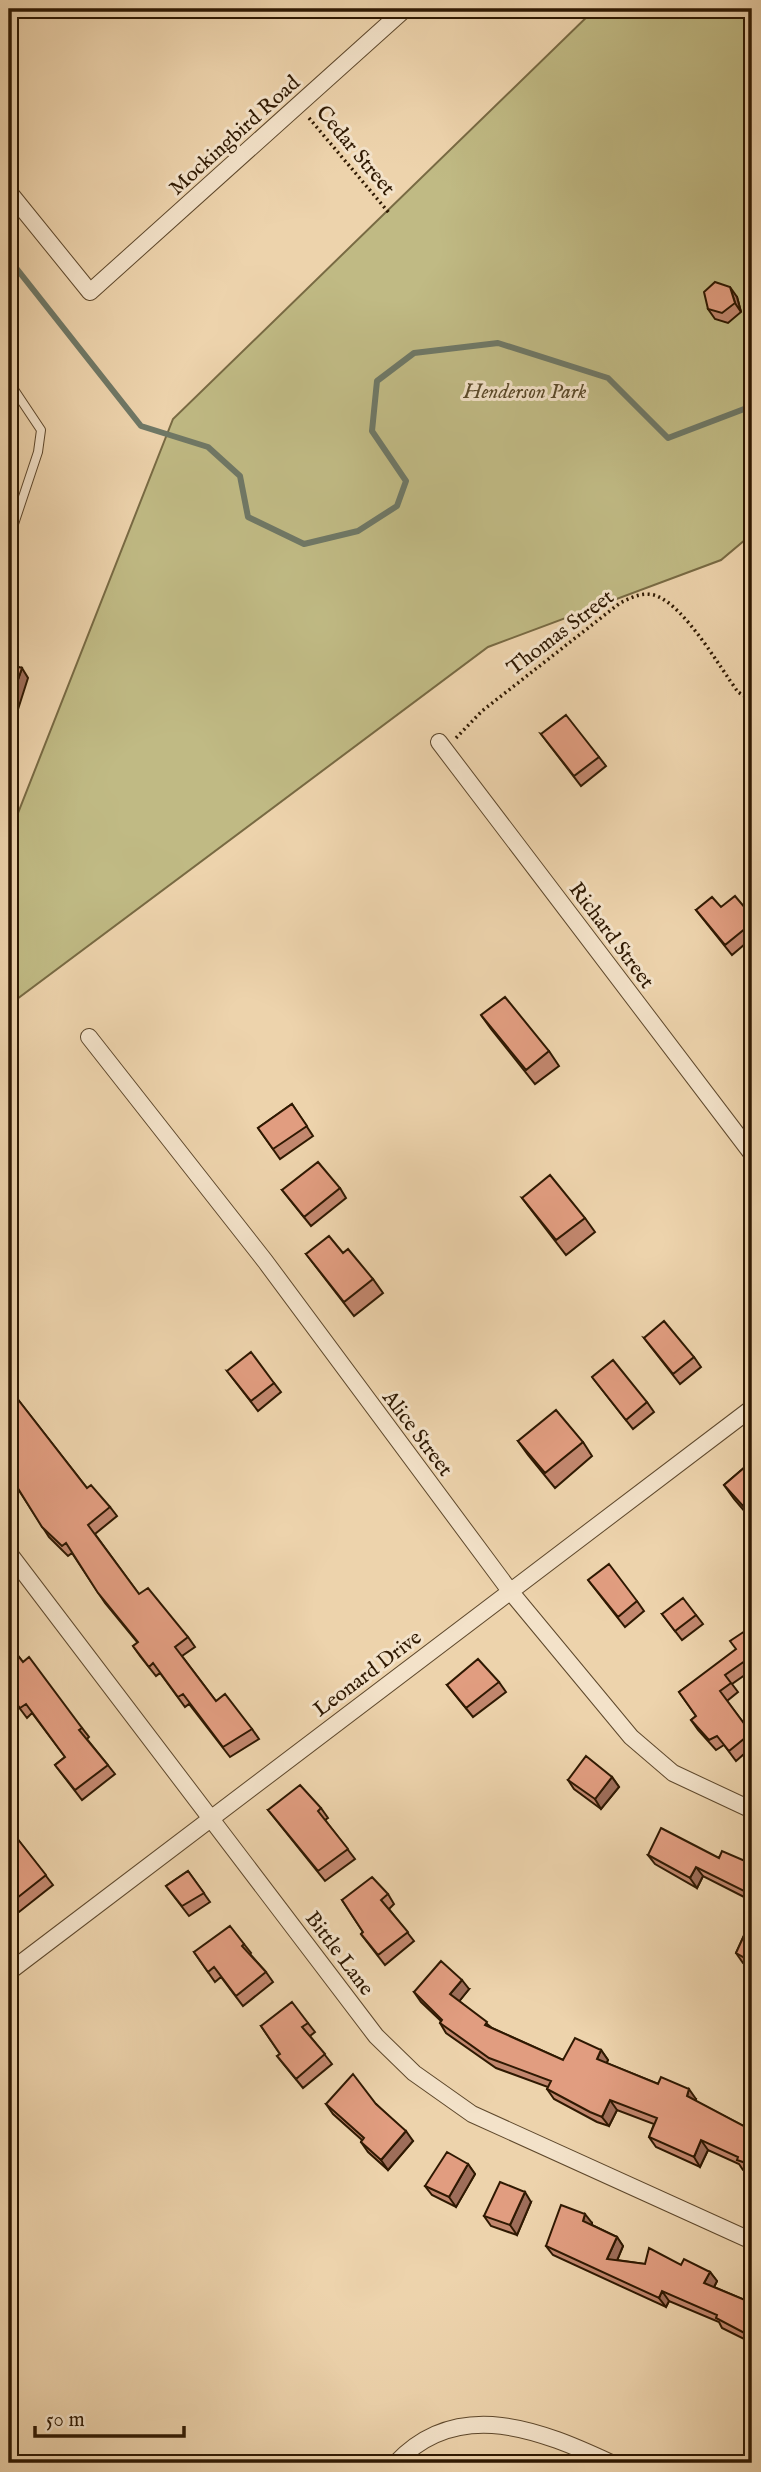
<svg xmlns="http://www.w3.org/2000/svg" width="761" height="2472" font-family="'IM FELL English',serif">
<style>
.green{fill:#c0ba84;stroke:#786a43;stroke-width:2}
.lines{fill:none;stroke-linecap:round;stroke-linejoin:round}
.stream{stroke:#6f7866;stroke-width:6}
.lane-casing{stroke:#5e482c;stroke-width:10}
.street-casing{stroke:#5e482c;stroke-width:18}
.path{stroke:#2f1902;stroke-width:3.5;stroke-dasharray:2 3.5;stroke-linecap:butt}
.lane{stroke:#f3e2c9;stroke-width:8}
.street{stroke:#f3e2c9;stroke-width:16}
.wall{fill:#c2876e;stroke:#2f1902;stroke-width:2}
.shaded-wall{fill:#9e6e5a;stroke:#2f1902;stroke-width:2}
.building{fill:#e19d80;stroke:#2f1902;stroke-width:2}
.labels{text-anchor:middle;stroke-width:6;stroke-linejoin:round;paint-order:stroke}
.street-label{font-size:21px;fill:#2f1902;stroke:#f3e2c9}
.park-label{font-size:21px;font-style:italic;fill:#5a4929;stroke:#f3e2c9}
</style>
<rect width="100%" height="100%" fill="#edd3ac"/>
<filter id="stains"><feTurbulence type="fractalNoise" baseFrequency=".00286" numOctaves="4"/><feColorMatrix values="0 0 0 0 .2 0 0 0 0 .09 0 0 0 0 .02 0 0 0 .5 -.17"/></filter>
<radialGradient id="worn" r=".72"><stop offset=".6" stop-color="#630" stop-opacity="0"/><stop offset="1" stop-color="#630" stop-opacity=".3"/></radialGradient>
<path class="green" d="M595,9h157v525l-31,26 -233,87 -479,358v-169l164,-417z"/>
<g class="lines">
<path class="stream" d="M9,259l132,167 67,21 32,29 8,41 56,27 54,-13 39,-25 9,-25 -34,-50 5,-50 37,-28 84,-10 110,35 60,60 84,-32"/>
<g class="lane-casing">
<path id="lane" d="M9,382l32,48 -3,22 -29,87"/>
</g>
<g class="street-casing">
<path id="street" d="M9,192l81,100 315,-283
M439,742l313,412
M89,1037l176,224 245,330 121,146 42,36 79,37
M9,1553l367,483 38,37 58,41 280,127
M9,1972l743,-564
M396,2463c63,-67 146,-32 215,0"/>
</g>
<path class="path" d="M309,118l81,96
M456,738l26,-27 138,-108c12,-6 24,-12 37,-7 29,12 62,70 81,96l14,9"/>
<use href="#lane" class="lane"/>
<use href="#street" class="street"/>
</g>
<path class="wall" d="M737,297l4,15 -13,11 -13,-4 -7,-10z
M541,734l58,23 7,9 -25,20z
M721,907l31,9v22l-20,17 -36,-45z
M481,1015l68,36 10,15 -24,18 -44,-55z
M292,1104l21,32 -33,23 -22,-31z
M340,1188l6,10 -35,28 -29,-36z
M522,1198l63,20 10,14 -29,23z
M343,1253l30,26 10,14 -29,23 -48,-62z
M644,1338l50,19 7,10 -21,17z
M227,1371l47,12 7,9 -23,19z
M592,1377l55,25 7,10 -21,17z
M9,1388l78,100 23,19 7,9 -22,18 44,60 49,43 7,10 -13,9 34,45 36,28 7,10 -29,18 -41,-53 -4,3 -25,-34 -4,3 -16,-20 -7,-10 5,-3 -33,-40 -33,-50 -4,3 -19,-19 -38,-59 -2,1z
M518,1441l65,1 9,14 -37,32 -27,-33z
M752,1461v59l-18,-21 -10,-14z
M588,1580l49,21 7,10 -19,16z
M662,1614l34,1 7,9 -21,16z
M752,1641v29l-20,14 6,8 -11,9 25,33v13l-16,14 -12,-16 -8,5 -18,-20 -7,-10 5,-4 -17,-24z
M9,1644l14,18 59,66 7,9 -2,2 28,35 -33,26 -27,-35 10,-8 -33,-44 -5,5 -18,-24z
M499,1682l7,10 -33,25 -26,-32z
M612,1777l7,10 -18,22 -27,-20 -6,-9z
M321,1808l7,10 -3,2 30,39 -30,22 -57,-71z
M9,1828l44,57 -34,27 -6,-6 -4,3z
M648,1855l71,3 33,6v37l-49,-25 -6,12 -42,-24z
M188,1871l22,31 -21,14 -23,-30z
M388,1894l6,10 -5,5 25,32 -29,24 -24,-31 2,-2 -21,-32z
M752,1918v50l-9,-5 -7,-10z
M244,1944l7,9 -1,1 16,18 7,10 -30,24 -22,-29 -6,5 -21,-30z
M469,1989l-10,12 33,27 71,32 38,-10 7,10 -2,3 90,36 -1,2 56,29 1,-2v45l-9,-3 -4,-6 -31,-14 -8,17 -44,-20 -7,-10 5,-13 -37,-14 -8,16 -12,-4 -43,-23 -7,-10 1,-2 -52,-19 -50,-35 -6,-10 1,-2 -20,-19 -7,-10z
M308,2023l7,9 -5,4 22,28 -29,24 -26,-32 3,-2 -19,-28z
M326,2104h50l37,37 -25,29 -20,-18 -7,-10 1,-2 -29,-26z
M468,2164l7,10 -19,33 -24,-12 -7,-9z
M531,2202l-14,33 -26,-9 -7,-10z
M592,2223v2l25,12 6,9 -6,14 28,4 36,1 29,7 7,9 -3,6 33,14 5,-8v50l-30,-15 -3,-6 -50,-21 -3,6 -113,-52 -7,-9z"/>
<path class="shaded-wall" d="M730,287l7,10 4,15 -6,-9z
M22,668l6,10 -15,47 -4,-6v-13z
M612,1777l7,10 -18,22 -6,-10z
M696,1867l7,9 -6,12 -7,-10z
M462,1980l7,9 -12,15 -7,-10z
M601,2050l7,10 -4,9 -7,-10z
M689,2089l7,10 -3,7 -6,-10z
M610,2100l7,10 -8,16 -7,-9z
M406,2131l7,10 -25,29 -7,-10z
M701,2140l7,10 -8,17 -6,-10z
M468,2164l7,10 -19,33 -7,-10z
M525,2192l6,10 -14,33 -7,-10z
M585,2214l7,9 -2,7 -7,-9z
M617,2237l6,9 -9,22 -7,-9z
M710,2272l7,9 -6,12 -7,-10z
M662,2291l7,10 -3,6 -7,-9z"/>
<path class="building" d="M715,282l15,5 5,16 -13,10 -14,-4 -4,-17z
M9,664l13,4 -13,38z
M566,715l33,42 -25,19 -33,-42z
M735,896l17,20v7l-27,22 -29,-35 16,-13 9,10z
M505,997l44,54 -23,19 -45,-55z
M292,1104l15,22 -34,23 -15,-21z
M318,1162l22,26 -36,29 -22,-27z
M550,1175l35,43 -29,22 -34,-42z
M329,1236l14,17 5,-4 25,30 -29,23 -38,-48z
M664,1321l30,36 -21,17 -29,-36z
M251,1352l23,31 -23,18 -24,-30z
M613,1360l34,42 -21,18 -34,-43z
M9,1388l78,100 4,-3 19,22 -22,18 51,69 9,-6 40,49 -13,10 41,54 9,-7 27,35 -29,18 -40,-53 -5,3 -25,-34 -4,4 -16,-21 5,-4 -40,-49 -32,-50 -4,3 -20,-19 -33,-53z
M556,1410l27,32 -38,31 -27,-32z
M752,1437v8l-4,-4z
M752,1461v37l-9,8 -19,-21z
M609,1564l28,37 -19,16 -30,-37z
M683,1598l13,17 -21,16 -13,-17z
M745,1631l7,10v15l-27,19 6,8 -11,8 31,42 -22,18 -12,-15 -8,4 -18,-20 5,-4 -17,-24 57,-43 -6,-8z
M9,1644l14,18 6,-5 53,71 -3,2 29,35 -33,25 -20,-25 10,-8 -39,-53 -6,4 -11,-14z
M478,1659l21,23 -33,26 -19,-23z
M586,1756l26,21 -17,22 -27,-19z
M300,1785l21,23 -3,3 30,38 -30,22 -50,-61z
M9,1828l37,47 -34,27 -3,-3z
M661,1828l58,30 3,-7 30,13v31l-56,-28 -6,11 -42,-23z
M188,1871l16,22 -22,13 -16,-20z
M372,1877l16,17 -7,6 27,32 -30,23 -17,-21 2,-2 -21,-32z
M752,1918v44l-16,-9z
M230,1926l14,18 -2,2 24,26 -30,24 -22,-29 -6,5 -14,-20z
M441,1961l21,19 -12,14 37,28 -2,3 78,35 12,-22 26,12 -4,9 61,25 3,-7 28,12 -2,7 64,34 1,-2v37l-15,-5 1,-3 -37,-17 -7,17 -45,-20 8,-19 -47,-18 -8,17 -12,-5 -43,-23 4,-8 -62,-23 -49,-35 2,-3 -28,-28z
M292,2002l16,21 -6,4 23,27 -29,25 -19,-23 3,-2 -19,-28z
M353,2074l23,30 30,27 -25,29 -20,-18 3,-4 -38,-34z
M447,2152l21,12 -19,33 -24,-11z
M500,2182l25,10 -15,33 -26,-9z
M561,2205l24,9 -2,7 34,16 -10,22 38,5 4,-16 32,17 3,-6 26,13 -6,11 43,18 3,-9 2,1v44l-36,-19 1,-3 -55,-24 -3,7 -113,-52z"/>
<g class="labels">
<g class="street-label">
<text transform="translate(234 135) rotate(-42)" y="7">Mockingbird Road</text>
<text transform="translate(356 150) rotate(50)" y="7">Cedar Street</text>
<text transform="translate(560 632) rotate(-37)" y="7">Thomas Street</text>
<text transform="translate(612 935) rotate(53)" y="7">Richard Street</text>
<text transform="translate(418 1433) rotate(53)" y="7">Alice Street</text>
<text transform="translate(367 1673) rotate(-37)" y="7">Leonard Drive</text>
<text transform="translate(340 1953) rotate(53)" y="7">Bittle Lane</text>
</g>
<g class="park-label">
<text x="525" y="398">Henderson Park</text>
</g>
</g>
<rect width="761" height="2472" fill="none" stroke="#edd3ac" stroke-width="35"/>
<rect x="10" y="10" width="740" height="2451" fill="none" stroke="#2f1902" stroke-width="3.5"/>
<rect x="18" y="18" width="726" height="2437" fill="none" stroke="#2f1902" stroke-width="2"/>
<path d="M35 2426v10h149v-10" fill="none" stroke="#2f1902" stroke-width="3.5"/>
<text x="46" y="2426" font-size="21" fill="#2f1902" stroke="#f3e2c9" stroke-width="5" paint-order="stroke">50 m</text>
<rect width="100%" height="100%" filter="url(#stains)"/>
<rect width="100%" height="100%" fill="url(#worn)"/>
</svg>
